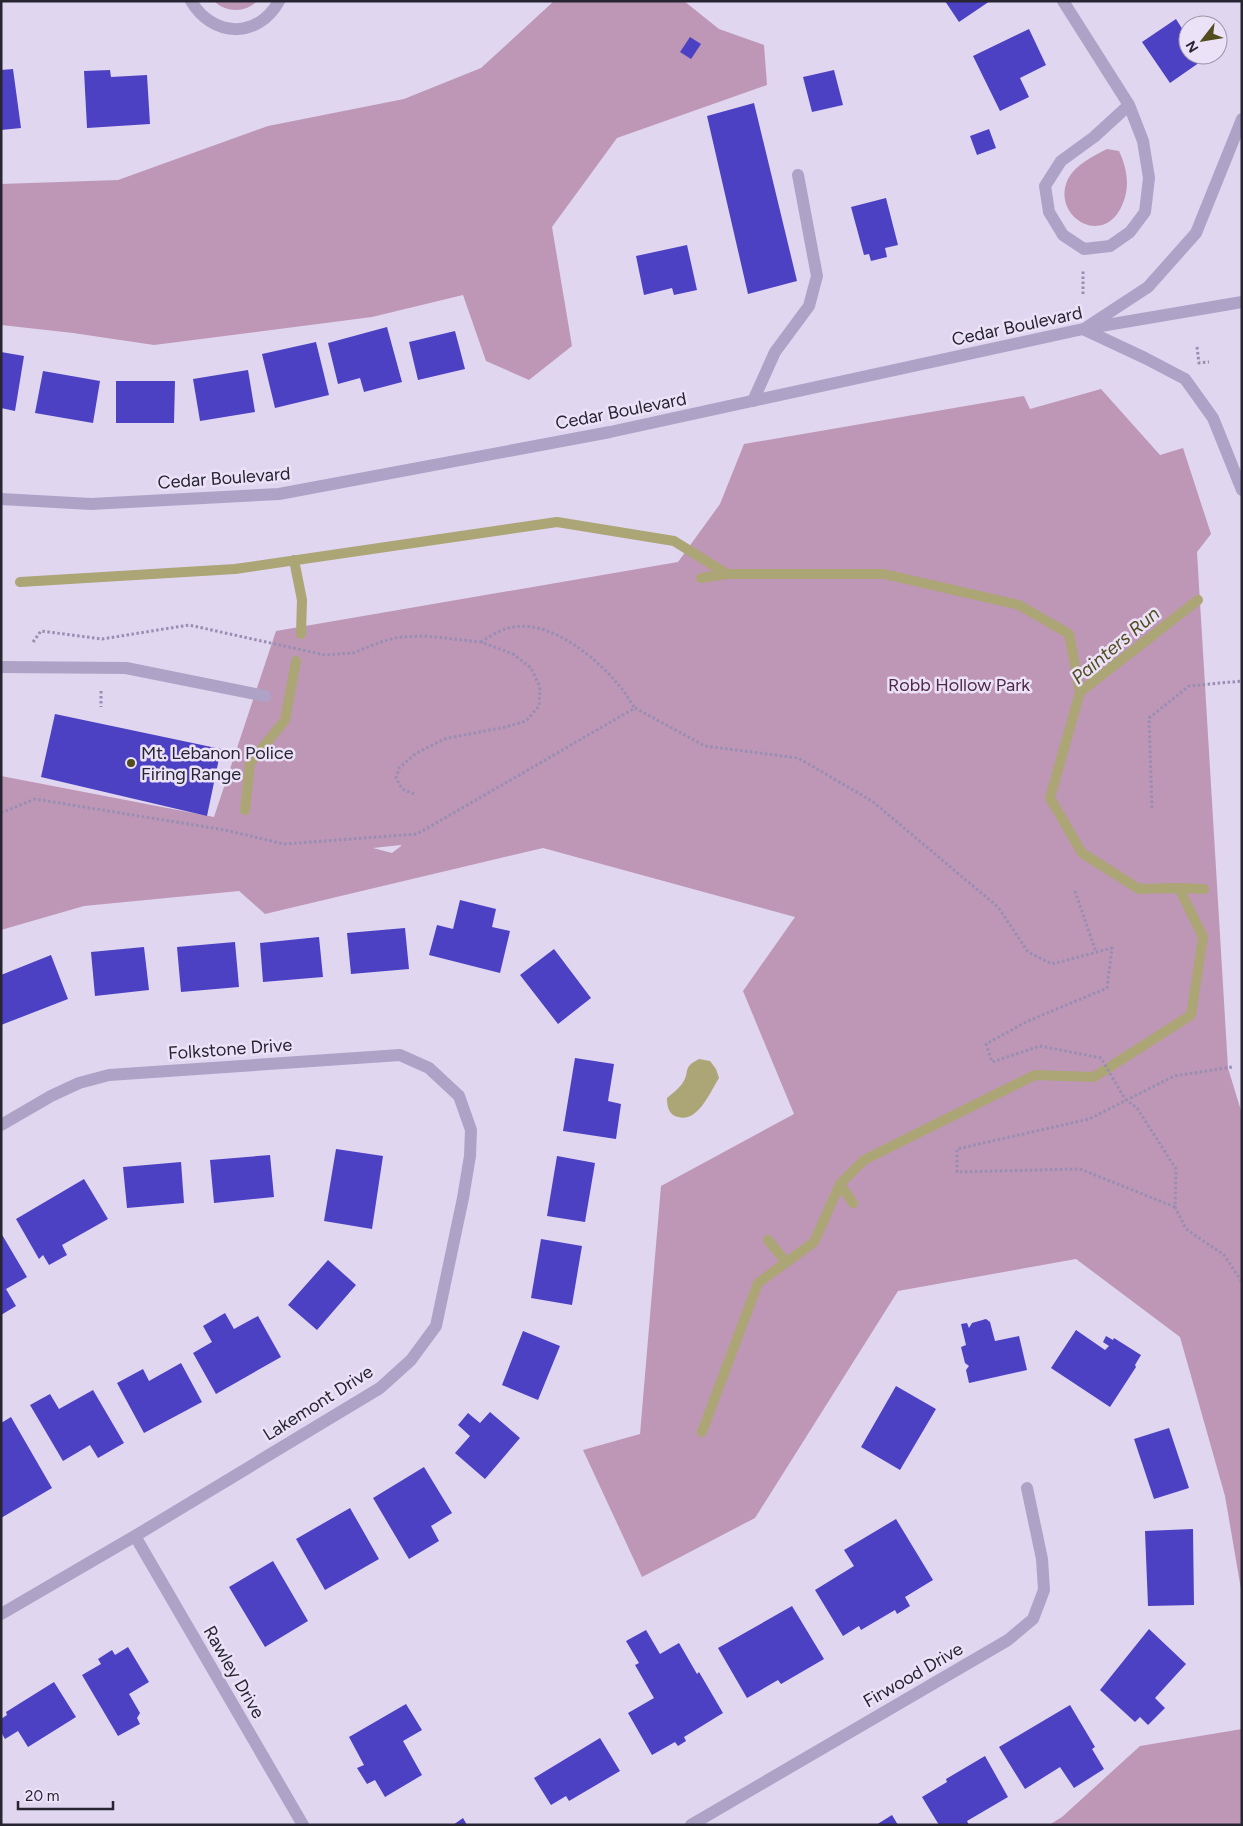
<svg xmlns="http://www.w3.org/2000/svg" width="1243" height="1826" font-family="Figtree,sans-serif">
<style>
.green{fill:#be97b7;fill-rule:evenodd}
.water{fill:#aca576}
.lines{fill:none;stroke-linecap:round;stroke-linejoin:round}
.stream{stroke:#aca576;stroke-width:10}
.building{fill:#4c41c3}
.path{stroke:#988eb3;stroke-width:3;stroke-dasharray:2.5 2.5;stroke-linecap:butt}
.service{stroke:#aea3c7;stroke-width:12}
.minor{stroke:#aea3c7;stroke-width:12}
.tertiary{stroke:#aea3c7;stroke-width:12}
.poi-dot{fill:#524d1c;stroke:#ebe2f8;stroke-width:2}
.labels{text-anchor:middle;stroke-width:5;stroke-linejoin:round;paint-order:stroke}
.street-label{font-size:18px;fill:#272532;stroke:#ebe2f8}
.park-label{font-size:18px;fill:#502948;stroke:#ebe2f8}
.poi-label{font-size:18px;fill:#272532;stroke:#ebe2f8;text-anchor:start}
.water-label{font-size:19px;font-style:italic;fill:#524d1c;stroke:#ebe2f8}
</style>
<rect width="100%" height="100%" fill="#e0d6f0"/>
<path class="green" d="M214,1h43c-11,12 -31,12 -43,0z
M554,1h130l35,28 45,16 3,40 -150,53 -65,89 20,119 -43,34 -43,-19 -23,-66 -91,22 -218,28 -81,-12 -72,-8v-141l117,-4 150,-54 136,-27 77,-31z
M1107,149l12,2c8,17 11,35 4,52 -18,47 -73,13 -55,-24 7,-14 25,-23 39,-30z
M1101,389l59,66 23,-7 28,86 -14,18 31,516 14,46v481l-17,-99 -45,-159 -104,-78 -178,32 -143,227 -113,59 -59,-127 57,-16 21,-248 133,-72 -51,-123 52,-74 -252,-69 -278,66 -26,-23 -155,15 -83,24v-154l213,41 62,-186 402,-69 42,-58 24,-60 280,-48 6,13zM401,846l-9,7 -19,-5 28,-3z
M1242,1729v96h-193l13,-8 78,-71z"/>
<path class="water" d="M699,1059l11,2 6,8 3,9c-9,14 -21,45 -41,39 -9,-2 -11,-10 -11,-19 5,-4 11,-9 15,-14 9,-12 -1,-16 17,-25z"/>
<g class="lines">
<path class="stream" d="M294,560l8,40 -1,34
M701,578l26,-4h157l135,31 50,29 11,58
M20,582l215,-13 322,-47 117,19 53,33
M1198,600l-118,92 -30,106 32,55 57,36 40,-1 25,1
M245,810l5,-47 35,-43 11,-59
M840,1184l13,19
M768,1240l18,22
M702,1432l56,-149 56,-41 26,-58 24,-24 171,-85 59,2 97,-62 12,-78 -24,-49"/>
</g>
<path class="building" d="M945,1h45l-31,21z
M1176,19l12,19v17h12l3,5 -33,23 -28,-41z
M1029,29l17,36 -26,13 9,19 -29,14 -27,-55z
M690,37l11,7 -10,15 -11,-7z
M13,69l8,59 -20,2v-60z
M110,70l1,7 36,-2 3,49 -63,4 -3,-57z
M834,70l9,35 -31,7 -9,-35z
M754,103l43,178 -49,13 -41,-178z
M989,129l7,19 -19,7 -7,-19z
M886,198l12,47 -13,3 2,9 -16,4 -2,-7 -5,1 -13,-48z
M687,245l10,45 -23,5 -2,-7 -28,7 -8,-39z
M387,327l15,55 -38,10 -4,-14 -22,6 -10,-41z
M455,331l10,38 -47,11 -9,-38z
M316,342l13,53 -54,13 -13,-54z
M1,352l23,4 -9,55 -14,-3z
M248,370l7,42 -55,9 -7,-42z
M43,371l57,10 -7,42 -58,-10z
M116,381h59l-1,42h-58z
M55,714l166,35 -14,67 -166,-39z
M460,900l36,9 -4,18 18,4 -10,42 -71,-18 8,-30 16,4z
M405,928l4,41 -58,5 -4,-41z
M319,937l4,40 -60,5 -3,-39z
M235,942l4,45 -58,5 -4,-45z
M144,947l5,43 -54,6 -4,-44z
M554,949l37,49 -33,26 -38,-49z
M51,955l17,44 -67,26v-50z
M575,1058l39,6 -6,37 13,3 -5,35 -53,-8z
M336,1149l47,7 -11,73 -48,-8z
M270,1155l4,42 -60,6 -4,-43z
M557,1156l38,7 -10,59 -38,-6z
M181,1162l3,41 -57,5 -4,-41z
M84,1179l24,40 -46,26 5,10 -18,10 -6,-10 -4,4 -23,-40z
M1,1233l26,44 -21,12 10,17 -15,9z
M541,1239l41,7 -10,59 -41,-7z
M328,1260l28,25 -39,45 -29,-25z
M225,1313l9,16 24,-13 23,41 -65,37 -23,-41 19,-11 -9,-16z
M986,1319l4,3 5,19 24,-5 8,34 -58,13 -3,-13 3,-4 -4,-3 -4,-16 5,-2 -5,-21 6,-1 2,5 3,-5z
M1076,1330l29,20 4,-4 -6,-4 3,-6 7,4 1,-2 27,17 -6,10 1,2 -26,40 -59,-39z
M523,1331l37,15 -22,54 -36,-15z
M181,1363l21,39 -58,31 -27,-50 26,-14 6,12z
M896,1386l40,23 -36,61 -39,-23z
M93,1390l31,53 -26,15 -8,-13 -27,16 -33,-56 20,-11 9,15z
M490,1412l30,26 -35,41 -30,-26 15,-17 -12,-11 10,-12 12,10z
M11,1417l41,71 -51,30v-95z
M1169,1428l20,60 -35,11 -20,-60z
M424,1467l28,46 -21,13 8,15 -30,18 -36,-61z
M350,1508l29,51 -54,31 -29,-51z
M896,1519l37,61 -28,17 5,9 -13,8 -2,-4 -34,20 -2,-4 -16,10 -28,-46 39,-24 -10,-16z
M1193,1529l1,76 -46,1 -3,-75z
M273,1561l35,60 -43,26 -36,-60z
M792,1606l32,53 -43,25 -3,-4 -31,18 -29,-50z
M1149,1629l37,35 -31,34 10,10 -17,17 -8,-8 -5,5 -35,-32z
M646,1630l14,24 19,-11 18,31 2,-2 24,41 -39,24 2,4 -8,5 -3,-4 -23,13 -24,-42 26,-15 -19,-33 4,-2 -13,-22z
M128,1647l21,35 -20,12 11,19 -3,5 3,6 -22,12 -36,-61 19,-11 -3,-5 14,-9 3,5z
M54,1682l22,35 -48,30 -10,-16 -13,8 -4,-7v-13l6,-4 -1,-3z
M406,1704l16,26 -19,11 19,34 -37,22 -10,-17 -8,4 -10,-16 7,-3 -15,-28z
M1070,1705l25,42 -3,2 12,20 -30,19 -14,-21 -35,22 -26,-42z
M600,1738l20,33 -51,30 -3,-5 -15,9 -17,-27z
M985,1756l23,41 -41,24 2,4h-30l-17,-28 25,-15 -1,-3z
M892,1815l6,10h-22z
M463,1818l4,7h-14z"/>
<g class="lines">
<path class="path" d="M1083,294v-25
M1197,347l2,16 10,-1
M33,642l8,-11 61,8 87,-14 136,30 28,-2 28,-11 18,-5 26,-1 56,6 32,12 18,14 9,19 -1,19 -13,15 -21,6 -61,12 -29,15 -16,14 -3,10 6,11 12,5
M481,642c8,-5 18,-12 28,-14 39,-10 84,27 108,55 7,7 12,17 18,25
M101,691v16
M1152,808l-3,-90 40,-32 53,-5
M1,813l34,-14 190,31 59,14 133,-10 218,-126 70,38 93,12 74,43 126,106 30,45 24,12 60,-16 -5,40 -79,33 -42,23 6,18 48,-16 61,12 24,41 12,9 39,61 -1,38 11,22 38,26 18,27
M1075,891l21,61
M1175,1207l-95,-38 -123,3v-23l132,-30 85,-43 58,-9"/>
<path class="service" d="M753,401l22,-49 34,-46 8,-30 -19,-101
M1,667l125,1 139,28"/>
<path class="minor" d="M191,1c22,37 67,38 88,0
M1063,1l66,104 14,36 6,37 -4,34 -15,20 -20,14 -26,3 -21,-14 -14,-23 -4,-26 16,-25 33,-24 35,-32
M1,1125l50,-29 28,-13 30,-8 291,-20 29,13 30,28 12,34 -1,26 -7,42 -27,128 -25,34 -31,28 -245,148 -134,78
M135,1536l168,289
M691,1825l317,-185 25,-21 11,-29 -2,-31 -15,-71"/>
<path class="tertiary" d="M1087,327l61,-40 48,-54 46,-114
M1083,329l62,29 40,21 28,39 29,72
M1,499l90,5 188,-10 331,-62 473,-103 159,-27"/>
</g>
<circle class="poi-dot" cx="131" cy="763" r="5"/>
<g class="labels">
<g class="street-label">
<text transform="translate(1017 326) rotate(-12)" y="6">Cedar Boulevard</text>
<text transform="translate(621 411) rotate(-11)" y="6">Cedar Boulevard</text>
<text transform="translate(224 478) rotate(-4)" y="6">Cedar Boulevard</text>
<text transform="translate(230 1049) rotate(-4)" y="6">Folkstone Drive</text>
<text transform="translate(318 1403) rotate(-32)" y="6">Lakemont Drive</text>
<text transform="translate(234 1672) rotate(60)" y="6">Rawley Drive</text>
<text transform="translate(913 1675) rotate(-30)" y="6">Firwood Drive</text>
</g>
<g class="park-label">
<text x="959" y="691">Robb Hollow Park</text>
</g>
<g class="poi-label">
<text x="141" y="759">Mt. Lebanon Police<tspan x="141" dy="21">Firing Range</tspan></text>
</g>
<g class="water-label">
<text transform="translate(1115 645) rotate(-40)" y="7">Painters Run</text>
</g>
</g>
<rect width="1243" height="1826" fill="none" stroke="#272532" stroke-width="5"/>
<g transform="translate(1203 40) rotate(239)"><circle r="24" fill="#ebe2f8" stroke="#9d96a9"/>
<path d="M0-4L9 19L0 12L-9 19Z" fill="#524d1c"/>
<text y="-8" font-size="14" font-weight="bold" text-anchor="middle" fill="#272532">N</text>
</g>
<path d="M18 1801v8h95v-8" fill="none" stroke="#272532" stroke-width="2.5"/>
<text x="25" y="1801" font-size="15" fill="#272532" stroke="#ebe2f8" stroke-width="4" paint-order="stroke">20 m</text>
</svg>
